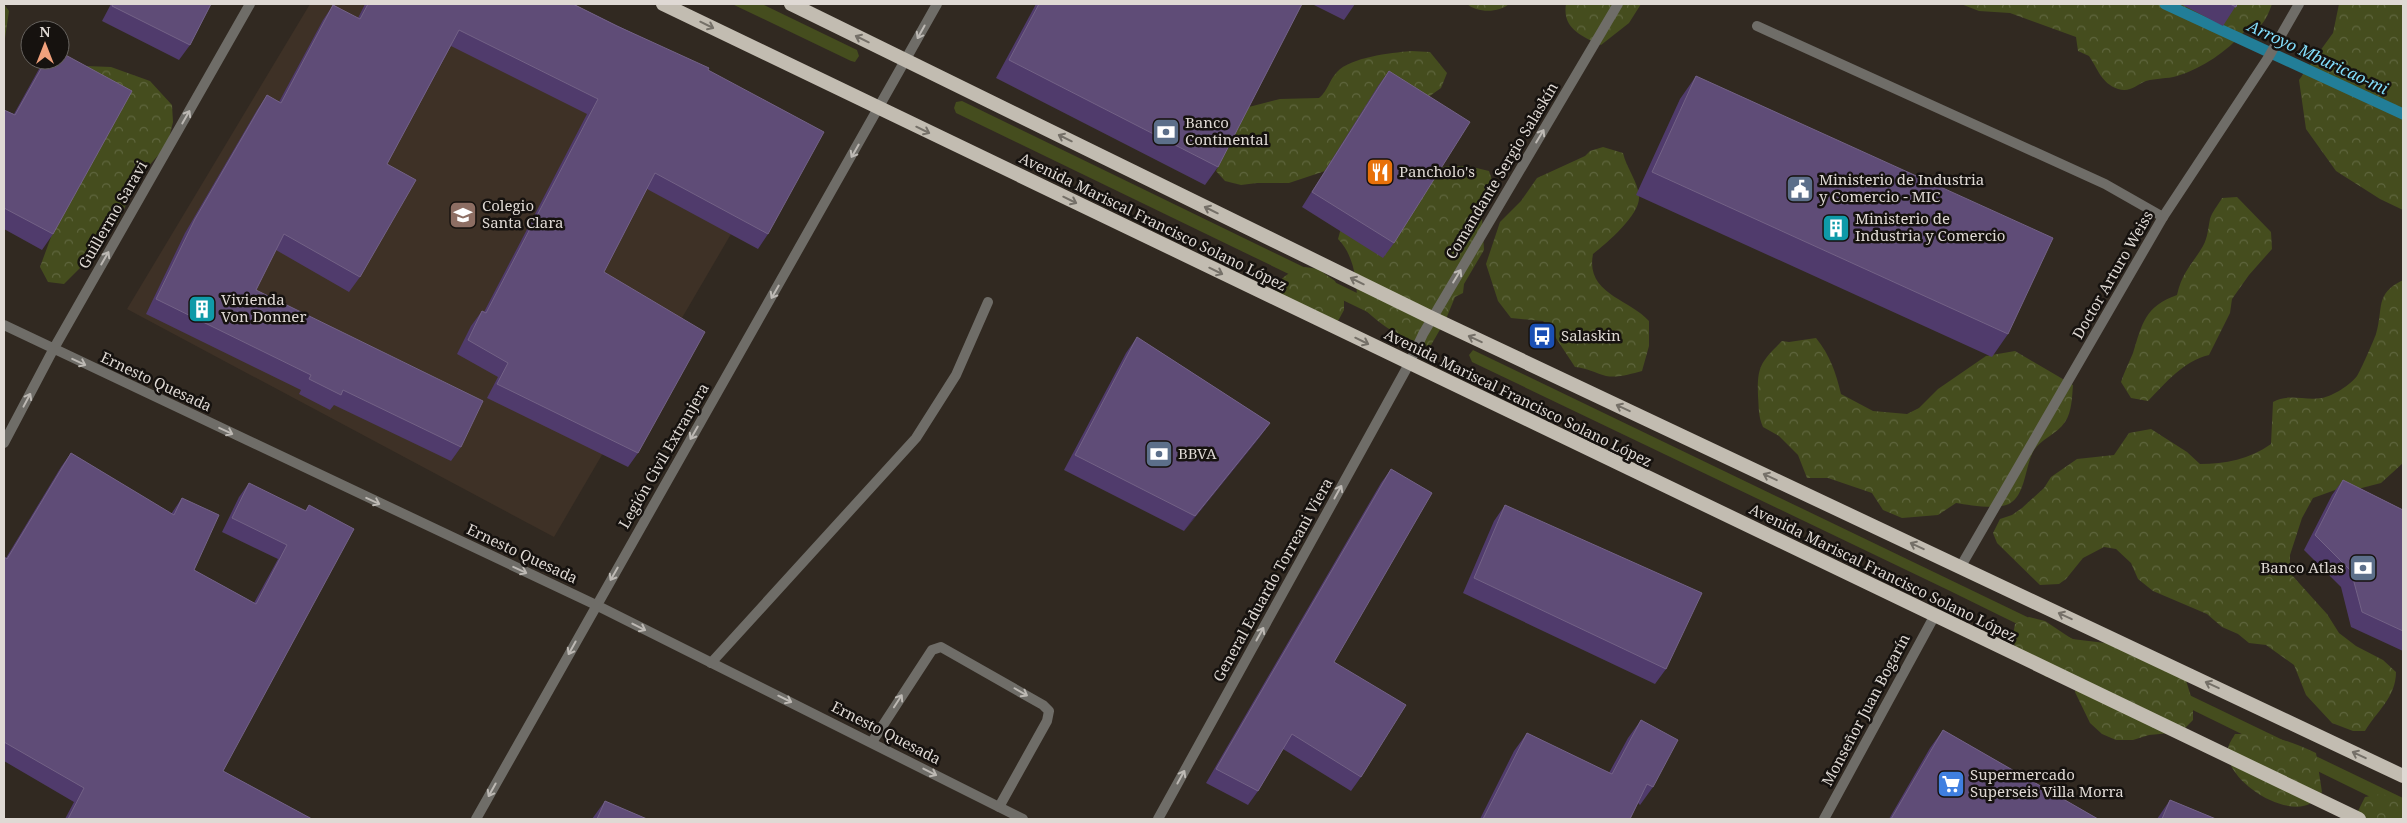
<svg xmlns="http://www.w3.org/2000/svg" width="2407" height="823" font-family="'Noto Serif',serif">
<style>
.built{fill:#3e3126}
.green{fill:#454d1e}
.forest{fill:url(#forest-crowns)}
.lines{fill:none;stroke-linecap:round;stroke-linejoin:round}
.stream{stroke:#227e98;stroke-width:11}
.service{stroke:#6f6d68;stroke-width:10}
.minor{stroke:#6f6d68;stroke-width:10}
.tertiary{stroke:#6f6d68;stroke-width:10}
.trunk{stroke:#c2bcb1;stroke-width:14}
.wall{fill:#503b6c}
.shaded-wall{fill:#3d2d49}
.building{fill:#5f4c77;stroke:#736286}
.oneway{stroke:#757068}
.oneway2{stroke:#bdb9b4}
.labels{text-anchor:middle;stroke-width:5;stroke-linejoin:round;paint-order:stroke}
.poi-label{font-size:15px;fill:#dfd9d4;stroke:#16120f;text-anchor:start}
.street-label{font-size:15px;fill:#dfd9d4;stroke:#16120f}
.water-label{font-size:16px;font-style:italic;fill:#82ddfb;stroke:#16120f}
</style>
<defs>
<pattern id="forest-crowns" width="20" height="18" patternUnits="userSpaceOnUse" patternTransform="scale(1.25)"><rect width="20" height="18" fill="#454d1e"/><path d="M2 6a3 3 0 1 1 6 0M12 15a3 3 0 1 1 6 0" fill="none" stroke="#5f663e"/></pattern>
</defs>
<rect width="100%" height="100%" fill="#312921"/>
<path class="built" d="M310,4h251l236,117 -243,416 -427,-228z"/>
<path class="green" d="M732,4h30l95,46 2,6 -4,6 -4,-1z
M962,101l430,209 -6,11 -430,-208 -2,-5 2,-6z
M1473,350l930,448v15l-455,-223 -476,-228 -3,-7z"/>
<path class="forest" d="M4,4l5,7 -5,34z
M1467,4h42c-10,9 -32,9 -42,0z
M1566,4h75l-12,19 -28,22c-20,-9 -39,-17 -35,-41z
M1961,4h311c-5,14 -11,28 -28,28 -18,20 -41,36 -67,44 -10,3 -21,2 -31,5 -10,4 -16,12 -28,8 -17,-6 -20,-20 -29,-33l-11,-5 -2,-14 -66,-24 -31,-2z
M2339,4h64v206l-23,-11 -44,-28 -30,-42 -7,-49 34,-47z
M1411,51l19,1 17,21 -6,15 -116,83 -36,12h-32l-16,2 -16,-4 -9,-10 10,-20 -2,-4 21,-39 35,-9 39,-1c9,-7 10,-18 18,-26 14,-15 53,-19 74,-21z
M61,65l50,2 39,14 22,24 1,17 -4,16 -8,14 -22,25 -21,45 -31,39 -23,23 -16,-2 -8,-15 11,-30z
M1603,147l20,6c3,14 15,29 16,43 2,18 -32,47 -46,58 -8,40 37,45 56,67v25l-7,25c-12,3 -23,7 -36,5 -11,-3 -19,-8 -31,-9l-25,-38 -7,-8 -32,-3 -13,-17 -12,-37 14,-42 21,-21 16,-23 48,-22 5,-5z
M1447,166h21l21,5 3,9 -10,38 2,32 -20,34 -1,9 -8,4 -9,22 -16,28c-34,-12 -47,-19 -73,-45 0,-21 -3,-47 -19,-63l3,-11 97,-59z
M2237,197l34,35 1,17 -23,26 -17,24 -2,14 -21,42c-26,6 -43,28 -61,46l-17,-3 -10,-16c3,-10 8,-19 12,-29 9,-29 12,-47 44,-58 5,-23 15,-30 26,-49 5,-9 5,-18 7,-27 2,-7 8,-14 12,-21z
M1305,267l13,2 17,12 9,20v9l-6,11 -4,1 -58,-28c1,-17 14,-22 29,-27z
M2403,280v183l-22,20 -31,8 -12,-2 -25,9 -11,20 -12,37v18l37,41 12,19 17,13 27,14 13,12c0,25 -19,39 -31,59h-12l-21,-8 -26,-28 -12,-30 -28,-20 -17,-2 -11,-9 -16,-7 -15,-13 -54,-23 -15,-12 -7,-16 -15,-14 -12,-2 -21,11 -17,21 -7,5 -19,1 -43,-42 -4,-10 7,-14 12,-4 10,-7 22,-20 7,-11 26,-18 37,-4 15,-22 22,-4 36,23 13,12c25,0 50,-5 71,-20l2,-42c14,-9 32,-1 49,-4 11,-2 28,-13 35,-22 3,-4 17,-36 19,-42 8,-26 -2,-40 27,-54z
M1816,338c14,17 20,35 25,56l32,17 34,3 12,-6 19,-19 48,-33 29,-5 58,34c-1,11 -1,27 -8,37 -8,12 -24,17 -31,28 -9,15 -8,45 -25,54 -13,6 -40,1 -53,-1l-18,12 -36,3 -19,-8 -11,-17 -44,-15h-21l-9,-23 -19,-19 -16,-9c-5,-11 -4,-19 -5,-31 -1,-30 3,-34 24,-55l7,1z
M2029,617l16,4 27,18 50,6 63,32 8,26v17l-12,12 -32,3 -16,5h-17l-14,-6 -12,-11 -15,-31 3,-15h-32l-26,-22 -8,-15 3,-16z
M2235,734c33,0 51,5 81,19l6,39c-3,3 -7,9 -11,11 -26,16 -89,-24 -83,-55 1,-5 5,-10 7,-14z
M2381,794l22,5v20h-46l1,-8 7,-14z"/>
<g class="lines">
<path class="stream" d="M2165,4l238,110"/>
<path class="service" d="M1757,26l348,158 58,33
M711,663l205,-225 40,-63 32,-73
M872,742l60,-92 9,-3 102,58 6,6 -2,10 -48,86"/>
<path class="minor" d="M1961,566l202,-349 105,-159 31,-54
M1158,819l251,-455 14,-30 195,-330
M1824,819l111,-204"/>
<path class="tertiary" d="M4,325l592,280 427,214
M4,443l49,-93 197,-346
M476,819l461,-815"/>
<path class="trunk" d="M663,4l1696,815
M791,4l641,314 971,458"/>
</g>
<path class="wall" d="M111,4h100l-21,41 -11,15 -77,-39z
M365,4h208l135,66 60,164 -10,15 -111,-60 -43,83 34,181 -10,14 -141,-69 11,-21 -41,-23 14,-28 11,-15 2,1 103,-198 -136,-68 -64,118 -27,113 -11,15 -73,-42 -20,40 205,157 -10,14 -117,-56 -4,5 -31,-16 2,-4 -155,-76 39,-81 72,-123 10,-15 12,7 44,-82 10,-15 25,13z
M1036,4h266l-84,163 -13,18 -209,-107z
M1312,4h43l-11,16z
M2181,4h56l-14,22z
M44,60h16l-7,174 -11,16 -38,-21v-119l10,4z
M1389,71l5,172 -11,15 -81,-51 76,-121z
M1696,76l312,258 -16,23 -356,-162 44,-96z
M1137,337l133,86 -11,15 -75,93 -120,-61 62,-117z
M71,453l100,61 11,-16 12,72 60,33 24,-44 -56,-27 17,-35 10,-14 56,28 4,-6 -86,266 89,48h-247l9,-17 -70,-41v-204l2,1 55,-91z
M1391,469l-57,193 27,115 -10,14 -68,-42 -25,42 -10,14 -42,-22 175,-300z
M2343,480l60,30v141l-52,-24 -10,-40 -37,-37 28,-55z
M1505,505l161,164 -11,15 -192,-91 31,-72z
M1641,720l12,67 -13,18 -2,-2 -8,16h-150l34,-68 13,-18 82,40 19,-35z
M1943,730l155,89h-209l41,-71z
M2170,800l46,19h-59z
M605,801l42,18h-55z"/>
<path class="shaded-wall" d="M1270,423l-11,15 -75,93 11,-15z"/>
<path class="building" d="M113,4h98l-21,41 -78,-39z
M368,4h205l44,22 92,42 -1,2 116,62 -56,102 -113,-61 -51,99 101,60 -67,121 -141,-69 11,-21 -40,-23 14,-29 4,2 112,-214 -139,-69 -72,134 29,16 -56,97 -76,-43 -28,56 227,111 -22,46 -118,-57 -2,5 -32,-16 2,-4 -155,-76 39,-80 72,-124 14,8 52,-98 27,14z
M1039,4h263l-84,163 -209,-107z
M2230,4h7l-1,3z
M60,52l72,39 -79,143 -49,-26v-98l11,5 31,-55h14z
M1389,71l81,51 -76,121 -82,-51z
M1696,76l357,162 -45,96 -356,-162z
M1137,337l133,86 -75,93 -120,-61z
M71,453l103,62 8,-17 37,17 -25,55 62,34 31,-59 -55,-27 17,-35 57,28 3,-6 45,24 -131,242 89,48h-244l16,-31 -80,-46v-185l3,2z
M1391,469l41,24 -98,169 72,43 -45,72 -69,-43 -34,57 -42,-22z
M2343,480l60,30v121l-41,-19 -11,-41 -36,-36z
M1505,505l197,88 -36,76 -192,-91z
M1641,720l37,20 -25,47 -6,-3 -17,35h-147l44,-86 85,41z
M1943,730l155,89h-207z
M2170,800l46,19h-54z
M605,801l42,18h-50z"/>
<defs><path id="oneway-shaft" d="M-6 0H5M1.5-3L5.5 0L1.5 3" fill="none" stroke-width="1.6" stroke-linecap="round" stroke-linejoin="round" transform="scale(1.25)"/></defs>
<g class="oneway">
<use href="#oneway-shaft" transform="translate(707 25) rotate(26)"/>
<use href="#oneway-shaft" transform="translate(862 39) rotate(-154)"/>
<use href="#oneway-shaft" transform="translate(923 130) rotate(26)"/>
<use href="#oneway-shaft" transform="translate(1065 138) rotate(-154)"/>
<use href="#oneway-shaft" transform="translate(1070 200) rotate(26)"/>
<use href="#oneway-shaft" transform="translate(1211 210) rotate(-154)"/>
<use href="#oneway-shaft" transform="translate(1216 271) rotate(26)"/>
<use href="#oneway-shaft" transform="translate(1357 281) rotate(-154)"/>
<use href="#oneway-shaft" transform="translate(1475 339) rotate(-155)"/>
<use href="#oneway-shaft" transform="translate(1362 341) rotate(26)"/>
<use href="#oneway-shaft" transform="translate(1623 408) rotate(-155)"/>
<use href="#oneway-shaft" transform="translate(1770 477) rotate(-155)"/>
<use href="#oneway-shaft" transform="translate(1917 546) rotate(-155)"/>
<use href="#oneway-shaft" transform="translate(2065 616) rotate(-155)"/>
<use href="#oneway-shaft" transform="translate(2212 685) rotate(-155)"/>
<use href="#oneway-shaft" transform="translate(2359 755) rotate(-155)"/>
</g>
<g class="oneway2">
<use href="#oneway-shaft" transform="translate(921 32) rotate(119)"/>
<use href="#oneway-shaft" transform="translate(186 117) rotate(-60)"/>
<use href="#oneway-shaft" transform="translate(1540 136) rotate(-59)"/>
<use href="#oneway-shaft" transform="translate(855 151) rotate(120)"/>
<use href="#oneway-shaft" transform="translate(105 258) rotate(-60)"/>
<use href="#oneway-shaft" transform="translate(1457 276) rotate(-59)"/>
<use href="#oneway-shaft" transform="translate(775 292) rotate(120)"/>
<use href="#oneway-shaft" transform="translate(79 362) rotate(25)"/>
<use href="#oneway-shaft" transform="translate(27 400) rotate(-62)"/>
<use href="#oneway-shaft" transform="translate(226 431) rotate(25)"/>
<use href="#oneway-shaft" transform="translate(694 433) rotate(120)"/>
<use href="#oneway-shaft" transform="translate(1338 492) rotate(-61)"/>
<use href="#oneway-shaft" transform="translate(373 501) rotate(25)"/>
<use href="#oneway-shaft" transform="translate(520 570) rotate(25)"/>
<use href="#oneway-shaft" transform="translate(614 574) rotate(120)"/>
<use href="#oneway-shaft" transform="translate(639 627) rotate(27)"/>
<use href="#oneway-shaft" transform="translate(1260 634) rotate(-61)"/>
<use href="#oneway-shaft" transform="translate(572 648) rotate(119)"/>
<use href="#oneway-shaft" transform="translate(1021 692) rotate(30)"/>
<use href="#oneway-shaft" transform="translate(785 699) rotate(26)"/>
<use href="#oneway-shaft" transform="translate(898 701) rotate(-57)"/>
<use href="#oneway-shaft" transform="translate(930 772) rotate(27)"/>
<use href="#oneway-shaft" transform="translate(1181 777) rotate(-61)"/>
<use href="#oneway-shaft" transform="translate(492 790) rotate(119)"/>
</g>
<defs>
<g id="bank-square" transform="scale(1.4375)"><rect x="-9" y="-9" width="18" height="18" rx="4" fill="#5c6f8a" stroke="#16120f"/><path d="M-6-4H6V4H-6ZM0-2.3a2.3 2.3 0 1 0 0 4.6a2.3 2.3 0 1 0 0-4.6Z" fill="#fff"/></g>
<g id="restaurant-square" transform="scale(1.4375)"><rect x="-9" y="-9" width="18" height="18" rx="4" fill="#e8710a" stroke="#16120f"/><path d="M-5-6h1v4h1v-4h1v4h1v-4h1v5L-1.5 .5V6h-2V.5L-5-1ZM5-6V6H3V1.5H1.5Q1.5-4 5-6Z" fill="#fff"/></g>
<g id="civic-square" transform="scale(1.4375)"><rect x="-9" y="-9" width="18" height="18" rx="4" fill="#5c6f8a" stroke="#16120f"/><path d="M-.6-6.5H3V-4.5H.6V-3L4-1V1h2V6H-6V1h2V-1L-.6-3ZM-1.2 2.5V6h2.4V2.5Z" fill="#fff"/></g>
<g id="school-square" transform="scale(1.4375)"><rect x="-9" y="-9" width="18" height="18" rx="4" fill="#8d6e63" stroke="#16120f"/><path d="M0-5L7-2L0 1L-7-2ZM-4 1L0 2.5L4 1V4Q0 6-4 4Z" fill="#fff"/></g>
<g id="building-square" transform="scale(1.4375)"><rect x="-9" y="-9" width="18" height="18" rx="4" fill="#0f9aa8" stroke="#16120f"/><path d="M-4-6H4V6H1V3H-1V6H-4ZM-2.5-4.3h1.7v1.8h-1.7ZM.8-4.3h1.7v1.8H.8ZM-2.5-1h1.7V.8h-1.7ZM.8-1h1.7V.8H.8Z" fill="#fff"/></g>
<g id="bus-square" transform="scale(1.4375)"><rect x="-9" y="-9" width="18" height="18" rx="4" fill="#1a4fb4" stroke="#16120f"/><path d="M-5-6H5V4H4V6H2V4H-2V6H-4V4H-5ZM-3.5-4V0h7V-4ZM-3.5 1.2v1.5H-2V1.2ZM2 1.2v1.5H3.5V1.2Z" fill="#fff"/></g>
<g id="supermarket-square" transform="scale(1.4375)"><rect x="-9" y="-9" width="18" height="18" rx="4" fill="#3f7fe0" stroke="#16120f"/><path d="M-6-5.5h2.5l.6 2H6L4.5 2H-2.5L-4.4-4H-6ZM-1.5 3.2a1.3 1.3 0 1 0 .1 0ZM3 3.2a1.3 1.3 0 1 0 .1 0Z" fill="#fff"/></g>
</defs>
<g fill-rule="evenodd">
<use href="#bank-square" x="1166" y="132"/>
<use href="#restaurant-square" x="1380" y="172"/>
<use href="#civic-square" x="1800" y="189"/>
<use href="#school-square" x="463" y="215"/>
<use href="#building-square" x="1836" y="228"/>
<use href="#building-square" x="202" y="309"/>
<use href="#bus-square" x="1542" y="336"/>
<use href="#bank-square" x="1159" y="454"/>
<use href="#bank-square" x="2363" y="568"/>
<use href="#supermarket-square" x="1951" y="784"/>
</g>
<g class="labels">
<g class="poi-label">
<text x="1185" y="128">Banco<tspan x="1185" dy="17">Continental</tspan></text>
<text x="1399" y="177">Pancholo's</text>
<text x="1819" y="185">Ministerio de Industria<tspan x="1819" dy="17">y Comercio - MIC</tspan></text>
<text x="482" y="211">Colegio<tspan x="482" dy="17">Santa Clara</tspan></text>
<text x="1855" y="224">Ministerio de<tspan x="1855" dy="17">Industria y Comercio</tspan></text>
<text x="221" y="305">Vivienda<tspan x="221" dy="17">Von Donner</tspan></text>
<text x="1561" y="341">Salaskin</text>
<text x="1178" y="459">BBVA</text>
<text x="2344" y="573" text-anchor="end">Banco Atlas</text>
<text x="1970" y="780">Supermercado<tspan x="1970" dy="17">Superseis Villa Morra</tspan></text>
</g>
<g class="street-label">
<text transform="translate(1502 171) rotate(-59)" y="5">Comandante Sergio Salaskín</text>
<text transform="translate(113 215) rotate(-60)" y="5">Guillermo Saravi</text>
<text transform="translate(1153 222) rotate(26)" y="5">Avenida Mariscal Francisco Solano López</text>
<text transform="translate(2113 275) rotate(-60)" y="5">Doctor Arturo Weiss</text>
<text transform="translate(156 382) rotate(25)" y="5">Ernesto Quesada</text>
<text transform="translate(1518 398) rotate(26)" y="5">Avenida Mariscal Francisco Solano López</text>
<text transform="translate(664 456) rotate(-60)" y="5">Legión Civil Extranjera</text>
<text transform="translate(522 554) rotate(25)" y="5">Ernesto Quesada</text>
<text transform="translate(1883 573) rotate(26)" y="5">Avenida Mariscal Francisco Solano López</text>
<text transform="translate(1273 580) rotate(-61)" y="5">General Eduardo Torreani Viera</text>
<text transform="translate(1866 710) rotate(-62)" y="5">Monseñor Juan Bogarín</text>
<text transform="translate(886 733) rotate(27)" y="5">Ernesto Quesada</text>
</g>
<g class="water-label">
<text transform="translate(2318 57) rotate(25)" y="6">Arroyo Mburicao-mi</text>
</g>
</g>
<rect width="2407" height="823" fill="none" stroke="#dfd9d4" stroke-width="10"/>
<g transform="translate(45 45)"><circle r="24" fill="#16120f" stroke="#66625e"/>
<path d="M0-4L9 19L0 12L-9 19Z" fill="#f1a17c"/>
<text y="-8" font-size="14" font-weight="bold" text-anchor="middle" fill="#dfd9d4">N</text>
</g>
</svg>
